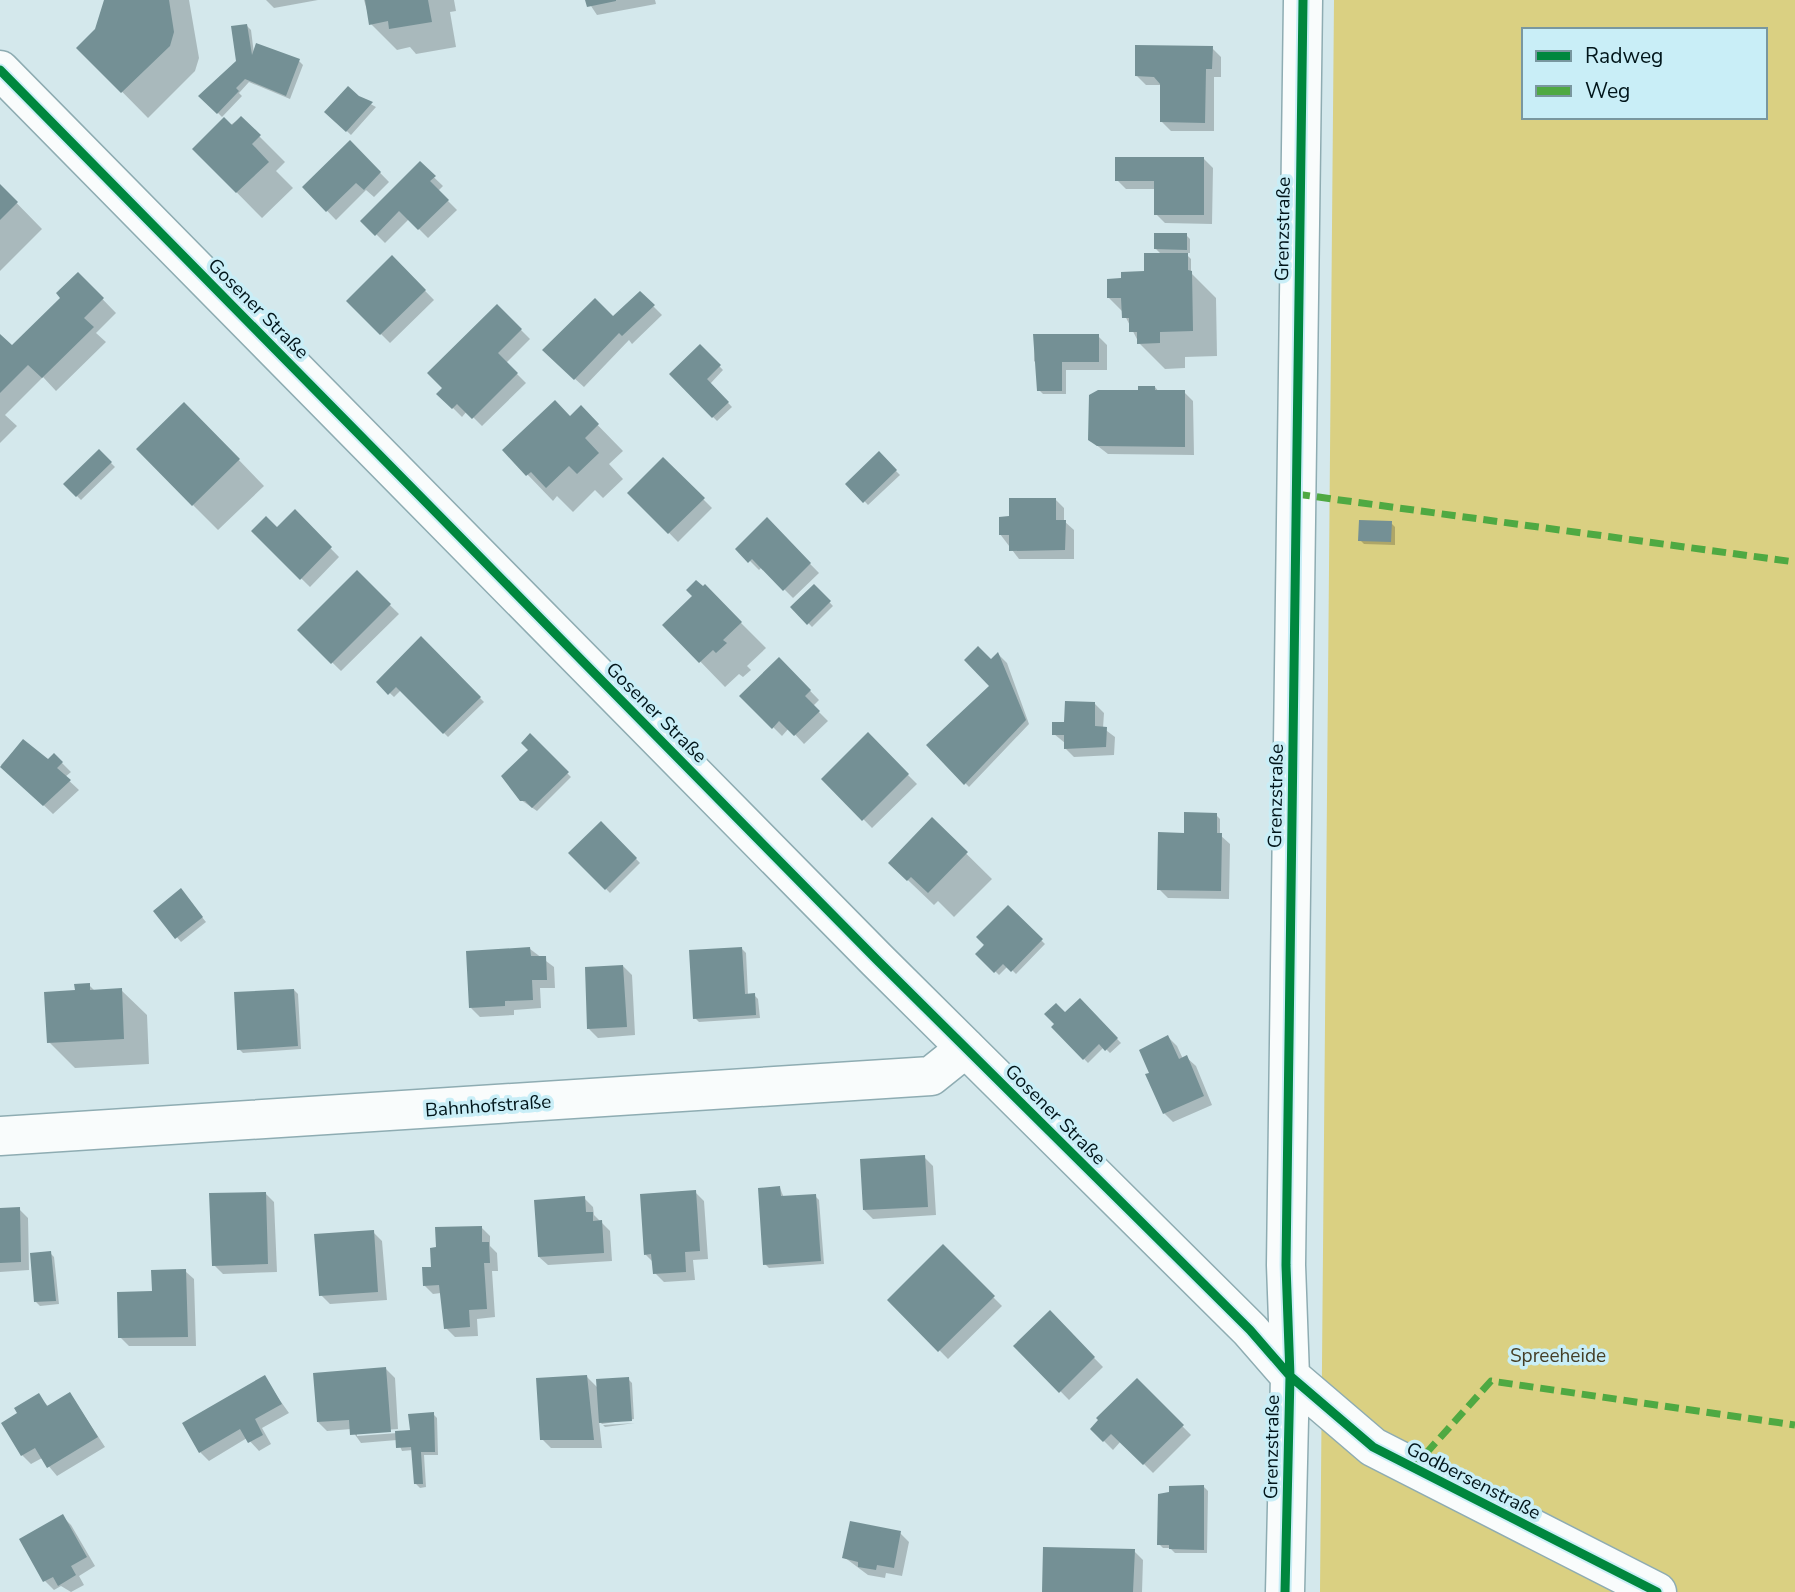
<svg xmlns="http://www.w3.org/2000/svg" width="1795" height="1592" font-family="'Nunito Sans',sans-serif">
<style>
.green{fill:#dad082;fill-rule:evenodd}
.shadow{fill:#0003}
.building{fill:#749095}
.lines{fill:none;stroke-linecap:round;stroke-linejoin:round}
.street-casing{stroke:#8eacb2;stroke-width:41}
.street{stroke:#f9fcfc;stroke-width:38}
.quiet{stroke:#4fa942;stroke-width:7;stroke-dasharray:14 7;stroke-linecap:butt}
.cycleway-casing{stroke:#c9eef7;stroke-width:13}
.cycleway{stroke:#00873e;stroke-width:9}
.labels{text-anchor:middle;stroke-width:7;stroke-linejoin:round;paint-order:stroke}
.street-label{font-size:19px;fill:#01151a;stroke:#c9eef7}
.park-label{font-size:19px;fill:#453e26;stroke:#c9eef7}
</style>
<rect width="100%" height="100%" fill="#d4e8ec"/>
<path class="green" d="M1334,0h461v1592h-475zM1524,30h241v87h-241z"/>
<path class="shadow" d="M106,0h83l10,58 -4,13 -47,47 -69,-70 18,-18z
M266,0h52l-44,8z
M364,0h90l2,11 -6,1 6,35 -40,7 -6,-7 -13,3 -26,-26z
M587,0h68l1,4 -59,11z
M247,26l4,4 3,24 45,7 4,4 -13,34 -41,-17 -10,11 3,3 -20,21 -21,-21 37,-35z
M1212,48l9,9v20h-7v54h-43l-9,-9v-37h-16l-9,-9z
M358,97l18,10 -25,28 -24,-23z
M241,118l44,44 -9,9 17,17 -31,30 -68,-69z
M350,142l39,40 -15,15 -8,-7 -30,30 -32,-33z
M1204,159l9,9 -1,56 -47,-1 -9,-9v-25h-30l-9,-9z
M420,164l23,22 -5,5 19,19 -29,28 -19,-19 -24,24 -22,-22z
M0,186l42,43 -42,42z
M1186,235l4,4v14h-5l6,6v14l25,25 1,58 -32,1v11l-20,1 -26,-26 -16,-31 -15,-15 40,-24 14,-18 -6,-6z
M392,257l42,43 -44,43 -42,-42z
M78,274l38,39 -20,20 10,9 -50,49 -13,-14 -38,38 12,11 -17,17v-107l12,12 51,-50z
M640,293l22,22 -30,29 -3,-4 -45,47 -31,-28 60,-41z
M497,306l33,33 -24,24 20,20 -44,43 -15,-15 -5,6 -23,-23z
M1035,336h63l9,9v25h-41v24h-23l-4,-4v-25l-5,-4z
M700,346l23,24 -13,14 22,23 -15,14 -46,-47z
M1155,387l4,5h25l9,9 1,54 -86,-1 -18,-14 49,-48z
M581,408l42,43 -14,13 14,15 -20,19 -8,-8 -22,22 -16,-16 -4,5 -49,-51 66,-33z
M210,430l54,56 -46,44 -25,-25z
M99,451l16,16 -34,33 -16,-16z
M879,454l21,21 -32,30 -20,-21z
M663,459l49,49 -34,34 -48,-49z
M1055,499l9,9v13l10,9v29h-55l-19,-25 11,-16z
M295,512l44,45 -29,30 -57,-56 24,-1z
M767,520l52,53 -26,25 -31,-31 -3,3 -21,-21z
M1391,523l4,4v18l-31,-1 -4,-4z
M357,573l42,41 -58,57 -42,-41z
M814,586l19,20 -21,21 -19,-20z
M705,587l61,61 -19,18 4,4 -8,7 -4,-3 -14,13 -60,-62z
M421,639l63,63 -36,35 -47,-47 -7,7 -16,-15z
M998,654l9,9 22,61 -60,63 -41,-42 64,-58 -1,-26z
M779,659l40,41 -6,6 15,15 -24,23 -15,-16 -7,8 -40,-40z
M1095,704l9,9 -1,15 12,9 -1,18 -40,2 -9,-9v-5l-11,-9z
M868,735l49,49 -45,44 -48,-49z
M530,736l41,41 -34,34 -16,-11z
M23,741l25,21 6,-7 17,17 -6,5 14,13 -26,24 -52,-49z
M1216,815l4,4v16l10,9 -1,55 -61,-1 -9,-9 26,-55z
M932,820l60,59 -38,38 -16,-16 -4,4 -44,-42z
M601,823l39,40 -30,30 -39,-40z
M184,895l22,27 -25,20 -26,-31z
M1008,908l37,36 -29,30 -8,-8 -9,9 -21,-21z
M530,949l24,18 1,21h-15l1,20 -27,2v5l-34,2 -9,-9z
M742,949l4,4 2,42h6l4,4 2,19 -61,4 -4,-4z
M623,966l9,9 3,60 -37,3 -9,-9z
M89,985l6,6 26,-1 26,25 2,49 -74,4 -26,-26 28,-50z
M294,990l4,4 3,55 -58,4 -4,-4z
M1080,1000l41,43 -11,10 -6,-6 -16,16 -35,-36z
M1168,1037l9,9 6,13 4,-1 9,8 16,39 -39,17 -9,-9 -13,-39z
M924,1157l9,9 3,49 -63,4 -9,-9z
M780,1188l4,10 31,-2 4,4 5,64 -55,4 -4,-4z
M695,1192l9,9 4,58 -15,1 2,20 -31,2 -9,-9 -1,-10 -9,-9z
M265,1193l9,9 3,70 -54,2 -9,-9z
M584,1198l9,9 1,8 16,16 2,30 -64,4 -9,-8z
M19,1209l9,9 1,52 -29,2v-61z
M481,1227l9,9v10l7,7 1,18h-6l3,46 -18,2 1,17 -23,1 -9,-9 -5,-35 -8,1 -9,-9 9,-16z
M373,1232l9,9 5,59 -57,4 -9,-9z
M943,1247l59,59 -54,53 -58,-59z
M50,1253l4,4 5,47 -19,2 -4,-4z
M185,1271l9,8 2,67h-67l-9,-9 34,-44z
M1050,1313l53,54 -34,33 -53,-54z
M386,1369l9,9 3,51 -41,3v4l54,-4 22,-18 4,4 1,37h-14l2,32 -6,1 -4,-4 -3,-34 -11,1 -5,-11 -36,3 -10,-14 -24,2 -9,-9z
M587,1377l11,11 30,-9 4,4 2,36 -32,5 -3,-3 3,27h-51l-9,-9z
M264,1378l25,35 -27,15 9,16 -12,7 -12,-13 -38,23 -9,-9z
M1137,1380l54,55 -38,38 -32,-32 -8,9 -21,-21z
M70,1394l35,53 -48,29 -15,-18 -11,6 -9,-9 16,-59 11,11z
M635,1423l-30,4 -2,-2z
M1204,1487l4,4 -1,62h-32l-5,-5h-7l-4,-4z
M62,1516l9,9 24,41 -16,10 5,9 -13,7 -10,-6 -7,4 -9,-9z
M900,1533l9,9 -7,34 -16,-3 -1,5 -17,-3 -24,-18z
M1134,1551l9,9 -1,32h-98z"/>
<path class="building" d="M104,0h65l5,32 -4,14 -49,47 -45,-45 19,-19z
M365,0h63l4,22 -43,7 -1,-8 -19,4z
M585,0h31v1l-29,6z
M247,24l5,31 4,-12 44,16 -14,37 -41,-17 -9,9 3,3 -22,23 -19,-18 38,-35 -5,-35z
M1135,45l78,1 -1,23h-6l-1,54 -45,-1v-38l-6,-7 -19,-1z
M348,86l11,10 14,6 -27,30 -22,-20z
M241,116l20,19 -9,9 17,18 -33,31 -44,-44 32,-32 8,8z
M350,140l31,32 -17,18 -8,-7 -30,29 -24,-25z
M1115,157h89v58h-50v-34h-39z
M420,161l16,15 -6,5 19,19 -31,30 -19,-19 -24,25 -15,-15z
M0,184l18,18 -18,18z
M1154,233h33v17l-33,-1z
M1144,253h44v17l4,1 1,60 -33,1v11l-23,1v-12h-8v-14h-7l-1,-20h-14v-19l14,-1v-6l23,-1z
M392,255l34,35 -46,45 -34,-34z
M78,272l26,26 -20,20 10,9 -52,51 -14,-13 -28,28v-59l12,11 48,-47 -4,-5z
M640,291l15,14 -33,31 -3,-3 -45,47 -32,-30 53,-52 18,18z
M497,304l25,25 -24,24 20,20 -46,46 -15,-15 -5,5 -16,-15 6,-6 -15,-15z
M1033,334h66v28h-37v29h-25z
M700,344l21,21 -14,14 22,23 -17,16 -43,-44z
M1138,386h17v4h30v57l-88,-1 -9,-6 1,-45 9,-5h40z
M555,400l15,16 11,-11 18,19 -14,14 14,15 -22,21 -8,-8 -23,22 -15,-16 -5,4 -24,-26z
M184,402l56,57 -48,47 -56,-57z
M99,449l13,13 -36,35 -13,-13z
M879,451l18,19 -34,33 -18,-19z
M663,457l42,41 -37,36 -41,-41z
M1009,498h47v22h10l-1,30 -56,1v-16h-10v-18l10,-1z
M295,509l37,38 -32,33 -49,-49 15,-15 11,11z
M767,517l44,46 -28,28 -31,-32 -4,4 -13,-14z
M1359,520l33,1 -1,21 -33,-1z
M357,570l34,34 -60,60 -34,-34z
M696,580l7,6 2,-2 37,38 -19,18 4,3 -11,10 -3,-3 -14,13 -37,-38 30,-29 -6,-6z
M814,584l17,17 -24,24 -17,-18z
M421,636l60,61 -38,37 -47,-47 -8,8 -12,-13z
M978,646l13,13 7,-7 28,68 -62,65 -38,-40 63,-59 -25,-26z
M779,657l32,33 -6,6 15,15 -26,25 -15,-15 -7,8 -33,-33z
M1065,701l30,1v24l12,1 -1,20 -42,2v-14h-12v-13h12z
M868,732l41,42 -47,47 -41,-42z
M530,733l39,39 -37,36 -7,-7h-5l-19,-25 27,-26 -7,-7z
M23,739l25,20 6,-6 9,9 -6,6 14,12 -28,26 -43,-39z
M1184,812l33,1v20h5l-1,58 -64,-1 1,-58 26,1z
M932,817l36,35 -40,41 -17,-16 -4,4 -19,-18z
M601,821l36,37 -32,32 -37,-37z
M181,888l22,29 -28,22 -22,-28z
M1008,905l35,34 -32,33 -8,-8 -9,9 -19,-19 9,-9 -8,-8z
M530,947l1,9h15l1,24h-15l1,20 -28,1v5l-36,2 -3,-57z
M742,947l3,47 10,-1 1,22 -63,4 -4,-69z
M623,965l4,62 -40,2 -2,-62z
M90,983v7l32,-2 2,51 -77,4 -3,-51 31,-2 -1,-6z
M294,989l4,57 -61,4 -3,-58z
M1080,998l38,40 -13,13 -6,-7 -16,16 -32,-33 3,-3 -10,-10 12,-11 9,9z
M1168,1035l11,24 8,-4 17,41 -41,18 -18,-40 4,-1 -10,-23z
M925,1155l3,52 -65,3 -3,-51z
M780,1186l1,10 35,-2 5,67 -58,4 -5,-77z
M696,1190l4,61 -15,1 1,20 -33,2 -2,-20 -7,1 -4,-61z
M266,1192l2,72 -56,2 -3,-73z
M585,1196l1,16h7v9l9,-1 2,33 -66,4 -4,-57z
M20,1207l1,55 -21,1v-55z
M482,1226v16h7l1,21h-6l3,46 -18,1 1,17 -26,2 -5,-44 -16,1 -1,-19h9l-1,-19 6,-1 -1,-20z
M374,1230l4,62 -59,4 -5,-62z
M943,1244l52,52 -57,56 -51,-52z
M51,1251l5,50 -22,1 -4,-49z
M186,1269l2,68 -70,1 -1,-46 35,-1 -1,-21z
M1050,1310l45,47 -36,36 -46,-47z
M386,1367l5,65 -41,3 -1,-15 -32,2 -4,-49z
M265,1375l17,29 -27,15 8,16 -15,8 -8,-14 -41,24 -17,-30z
M587,1375l7,65h-54l-4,-62z
M629,1377l3,44 -33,2 -3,-44z
M1137,1378l47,47 -41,40 -32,-31 -8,8 -13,-13 8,-9 -2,-2z
M70,1392l28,45 -51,31 -12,-20 -14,8 -20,-33 16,-10 -3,-5 25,-15 8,13z
M434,1412l1,40h-14l2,32h-9l-3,-37 -15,1 -1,-17 15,-1 -2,-16z
M1204,1485v65l-35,-1v-4h-12l1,-51 11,-2v-6z
M63,1514l24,43 -16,9 5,9 -18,11 -5,-9 -10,5 -24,-43z
M850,1521l51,10 -7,37 -17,-3 -1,5 -18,-3v-5l-16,-4z
M1043,1547l92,2 -2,43h-91z"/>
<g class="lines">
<g class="street-casing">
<path id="street" d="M0,70l877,890 373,370 40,46 83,71 284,145
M0,1136l931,-60 35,-28
M1285,1592l5,-216 -4,-111 17,-1265"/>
</g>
<use href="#street" class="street"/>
<path class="quiet" d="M1296,494l499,68
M1412,1469l79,-88 304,44"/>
<g class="cycleway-casing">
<path id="cycleway" d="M0,70l877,890 373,370 40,46 83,71 284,145
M1285,1592l5,-216 -4,-111 17,-1265"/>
</g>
<use href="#cycleway" class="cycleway"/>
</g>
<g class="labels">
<g class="street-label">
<text transform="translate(1282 229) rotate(-89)" y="7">Grenzstraße</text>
<text transform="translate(259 308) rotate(45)" y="7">Gosener Straße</text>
<text transform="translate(657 712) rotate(45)" y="7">Gosener Straße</text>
<text transform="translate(1275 796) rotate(-89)" y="7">Grenzstraße</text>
<text transform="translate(488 1105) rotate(-4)" y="7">Bahnhofstraße</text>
<text transform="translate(1056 1114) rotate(45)" y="7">Gosener Straße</text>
<text transform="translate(1271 1447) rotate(-89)" y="7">Grenzstraße</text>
<text transform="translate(1474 1480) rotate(27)" y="7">Godbersenstraße</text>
</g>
<g class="park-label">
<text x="1558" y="1362">Spreeheide</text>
</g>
</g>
<rect x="1522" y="28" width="245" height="91" fill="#c9eef7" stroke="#79979f" stroke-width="2"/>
<rect x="1536" y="51" width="35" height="10" fill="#00873e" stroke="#79979f" stroke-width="2"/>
<text x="1585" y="63" font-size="21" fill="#01151a">Radweg</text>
<rect x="1536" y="86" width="35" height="10" fill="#4fa942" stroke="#79979f" stroke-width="2"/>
<text x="1585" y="98" font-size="21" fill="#01151a">Weg</text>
</svg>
